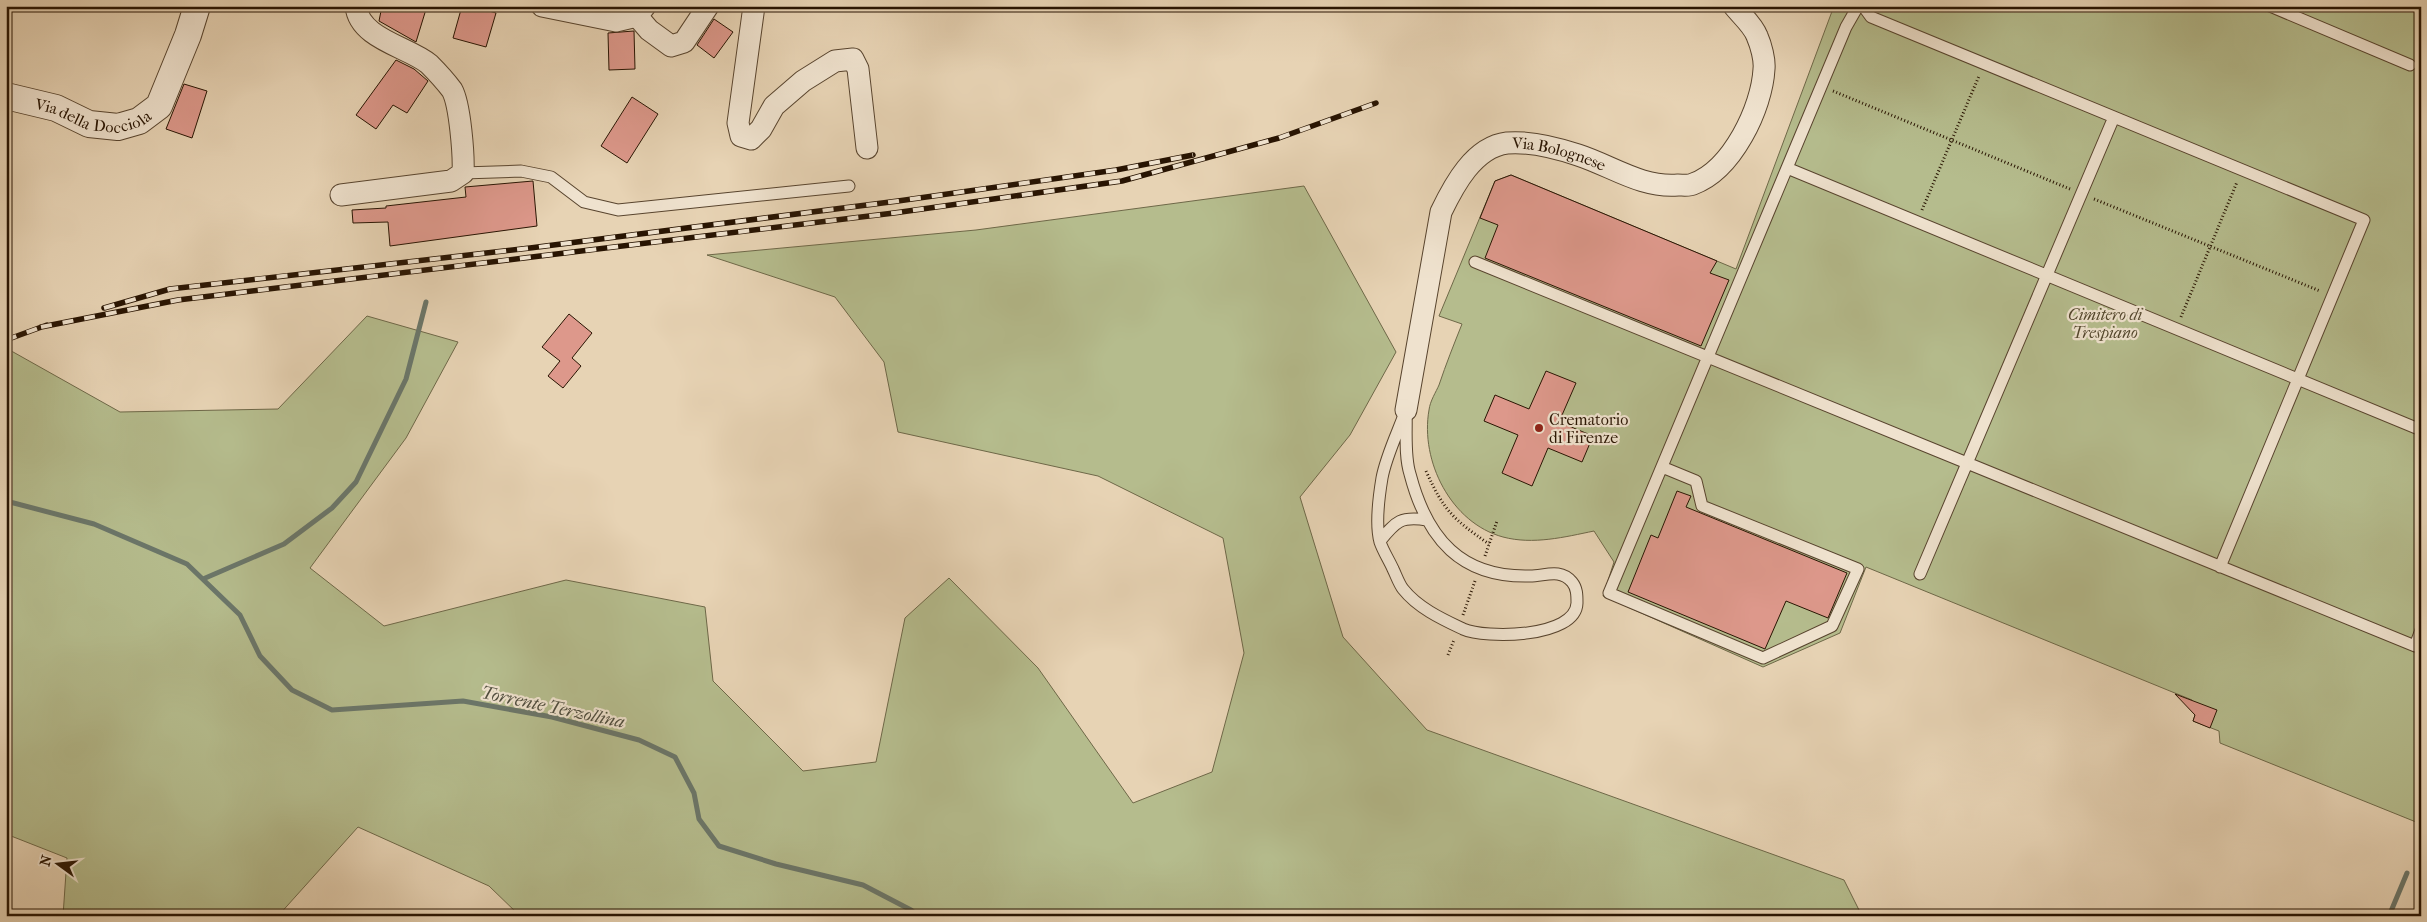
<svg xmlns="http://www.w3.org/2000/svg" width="2427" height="922" font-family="'IM FELL French Canon',serif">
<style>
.green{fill:#b5bc8d;stroke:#6e6848}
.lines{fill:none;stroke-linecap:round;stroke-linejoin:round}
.stream{stroke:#6b7669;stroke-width:5}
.building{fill:#dd988b;stroke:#281402}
.service-casing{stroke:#58442e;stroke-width:13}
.minor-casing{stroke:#58442e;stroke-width:23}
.tertiary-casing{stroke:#58442e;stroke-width:28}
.path{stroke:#281402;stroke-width:3;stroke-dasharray:1 2.5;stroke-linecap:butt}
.service{stroke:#efe2ce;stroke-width:11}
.minor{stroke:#efe2ce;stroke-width:21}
.tertiary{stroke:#efe2ce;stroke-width:26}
.rail-casing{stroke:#281402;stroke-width:5.5}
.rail{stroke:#efe2ce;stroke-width:4;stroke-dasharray:11;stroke-linecap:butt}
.poi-dot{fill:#8f2418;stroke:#efe2ce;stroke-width:2}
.labels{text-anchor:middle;stroke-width:4.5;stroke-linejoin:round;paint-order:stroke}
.street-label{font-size:16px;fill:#281402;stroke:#efe2ce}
.park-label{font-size:16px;font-style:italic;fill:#52462c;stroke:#efe2ce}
.poi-label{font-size:16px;fill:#281402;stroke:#efe2ce;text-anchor:start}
.water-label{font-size:18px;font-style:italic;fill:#4f4d3e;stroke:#efe2ce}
</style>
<rect width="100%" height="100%" fill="#e7d3b4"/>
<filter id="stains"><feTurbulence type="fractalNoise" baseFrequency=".004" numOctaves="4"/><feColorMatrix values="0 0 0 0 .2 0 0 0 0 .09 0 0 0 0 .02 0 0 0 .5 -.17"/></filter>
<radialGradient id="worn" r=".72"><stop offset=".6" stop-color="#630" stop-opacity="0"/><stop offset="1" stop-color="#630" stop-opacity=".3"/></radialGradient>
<path class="green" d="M1834,6h587v818l-201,-81 -1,-12 -26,-10 2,-6 -3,-15 -326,-133 -26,66 -77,34 -160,-71 11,-34 -20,-31c-29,6 -61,14 -91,6 -52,-14 -83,-76 -74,-127 1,-9 7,-18 10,-25 7,-21 15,-41 23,-61l-23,-8 56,-135 16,-6 225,94z
M1304,186l92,166 -46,83 -50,62 43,140 84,93 417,150 18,36h-1342l-31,-30 -131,-59 -80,89h-215l4,-58 -61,-24v-486l114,64 158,-3 89,-93 91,26 -52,96 -96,130 74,58 182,-46 139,27 8,74 90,90 73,-9 29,-144 44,-40 89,90 95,135 79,-31 32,-119 -21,-115 -125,-62 -200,-44 -14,-70 -49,-65 -128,-42 269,-25z"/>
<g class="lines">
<path class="stream" d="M6,501l88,23 93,40 53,51 20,41 32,34 40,20 131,-9 89,16 87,23 36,17 19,36 5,26 20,27 57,18 87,21 48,25 7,6
M203,579l81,-35 48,-36 24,-26 50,-103 20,-77
M2389,916l18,-43"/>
</g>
<path class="building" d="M382,6h45l-11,36 -37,-21z
M462,6h10l24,7 -10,34 -33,-9z
M714,19l19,13 -19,26 -17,-13z
M634,31l1,38 -26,1 -1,-37z
M396,60l18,9 14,12 -21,32 -14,-8 -17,24 -20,-14z
M184,84l23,7 -15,47 -26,-9z
M632,97l26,17 -31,49 -26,-17z
M1511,175l206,86 -7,12 19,7 -28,66 -216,-88 13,-33 -18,-7 15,-37z
M533,181l4,45 -147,20 -2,-24 -35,1 -1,-13 34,-2v-2l80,-9 -1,-10z
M569,314l23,19 -20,25 9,8 -18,22 -15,-12 12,-15 -18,-14z
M1546,371l30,12 -17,39 34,14 -11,26 -34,-14 -16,38 -30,-13 16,-38 -34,-14 11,-26 34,14z
M1677,491l14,5 -5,11 161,66 -19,45 -42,-17 -21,48 -137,-57 23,-57 7,3z
M2175,694l42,16 -7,18 -17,-7 2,-6z"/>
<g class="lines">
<g class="service-casing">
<path id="service" d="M1863,6l8,11 493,203 -144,347
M2270,6l140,59
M1787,168l634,262
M463,173l58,-2 30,6 33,25 34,8 231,-24
M1475,262l940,384 6,-16
M1406,410c1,20 -2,45 4,64 17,65 51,104 120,102 15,0 30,-8 42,6 5,6 5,13 5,21 -1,35 -92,36 -114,26 -21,-10 -45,-21 -60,-40 -4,-5 -7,-14 -10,-20 -4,-9 -10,-18 -13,-27 -5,-18 -1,-46 2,-64 4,-22 16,-46 24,-68z
M1662,467l34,14 6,25 156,63 -26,57 -69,32 -154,-65 237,-566 12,-21
M1380,541c16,-20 21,-25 47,-21
M1920,574l194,-457"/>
</g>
<g class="minor-casing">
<g id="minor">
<path d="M542,6l74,15 21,-5 8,-10"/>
<path d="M754,6l-16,117 3,13 10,3 10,-10 13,-23 29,-25 32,-20 18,-2 5,10 9,79"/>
<path d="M637,16l12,14 22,16 13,-4 24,-36"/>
<path d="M341,195l110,-14 12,-8c1,-17 -3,-69 -11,-83 -6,-8 -16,-19 -23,-26 -20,-17 -70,-25 -73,-58"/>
<path id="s1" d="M1406,410l35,-198c13,-27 33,-65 66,-69 23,-2 50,5 71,12 34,11 63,33 100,30 5,0 11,1 15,-1 39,-14 69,-76 71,-115 1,-9 -3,-24 -7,-33 -4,-11 -16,-21 -23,-30"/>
</g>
</g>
<g class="tertiary-casing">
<g id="tertiary">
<path id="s2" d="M6,96l50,12 33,16 29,3 21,-6 20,-15 29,-71 9,-29"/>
</g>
</g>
<path class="path" d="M1833,91l237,98
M2094,199l226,92
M1922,210l57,-134
M2181,317l56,-135
M1426,471c18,40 27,48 63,73
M1485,556l12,-35
M1463,615l12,-34
M1448,655l6,-15"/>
<use href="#service" class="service"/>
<use href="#minor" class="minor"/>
<use href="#tertiary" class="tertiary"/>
<g class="rail-casing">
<path id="rail" d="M104,308l66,-19 360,-41 368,-47 218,-31 77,-15
M41,327l137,-27 716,-87 228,-32 157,-43 97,-35
M6,340l41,-15"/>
</g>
<use href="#rail" class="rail"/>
</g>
<circle class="poi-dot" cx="1539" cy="428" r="5"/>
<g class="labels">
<g class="street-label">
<text dy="6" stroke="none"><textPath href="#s2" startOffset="91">Via della Docciola</textPath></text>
<text dy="6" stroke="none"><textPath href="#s1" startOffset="354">Via Bolognese</textPath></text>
</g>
<g class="park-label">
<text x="2105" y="320">Cimitero di<tspan x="2105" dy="18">Trespiano</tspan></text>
</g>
<g class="poi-label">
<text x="1549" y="425">Crematorio<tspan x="1549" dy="18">di Firenze</tspan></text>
</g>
<g class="water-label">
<text transform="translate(553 707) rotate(12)" y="6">Torrente Terzollina</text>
</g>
</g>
<rect width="2427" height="922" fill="none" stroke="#e7d3b4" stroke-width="25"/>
<rect x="8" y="8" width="2412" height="907" fill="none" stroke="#281402" stroke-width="2.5"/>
<rect x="12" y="12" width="2402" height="897" fill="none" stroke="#281402"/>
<g transform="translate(58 864) rotate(285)" stroke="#efe2ce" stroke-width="4" paint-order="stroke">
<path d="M0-4L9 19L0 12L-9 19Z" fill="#281402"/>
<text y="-8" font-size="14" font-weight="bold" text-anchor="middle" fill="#281402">N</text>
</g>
<rect width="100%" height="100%" filter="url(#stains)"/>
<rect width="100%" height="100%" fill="url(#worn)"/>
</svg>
